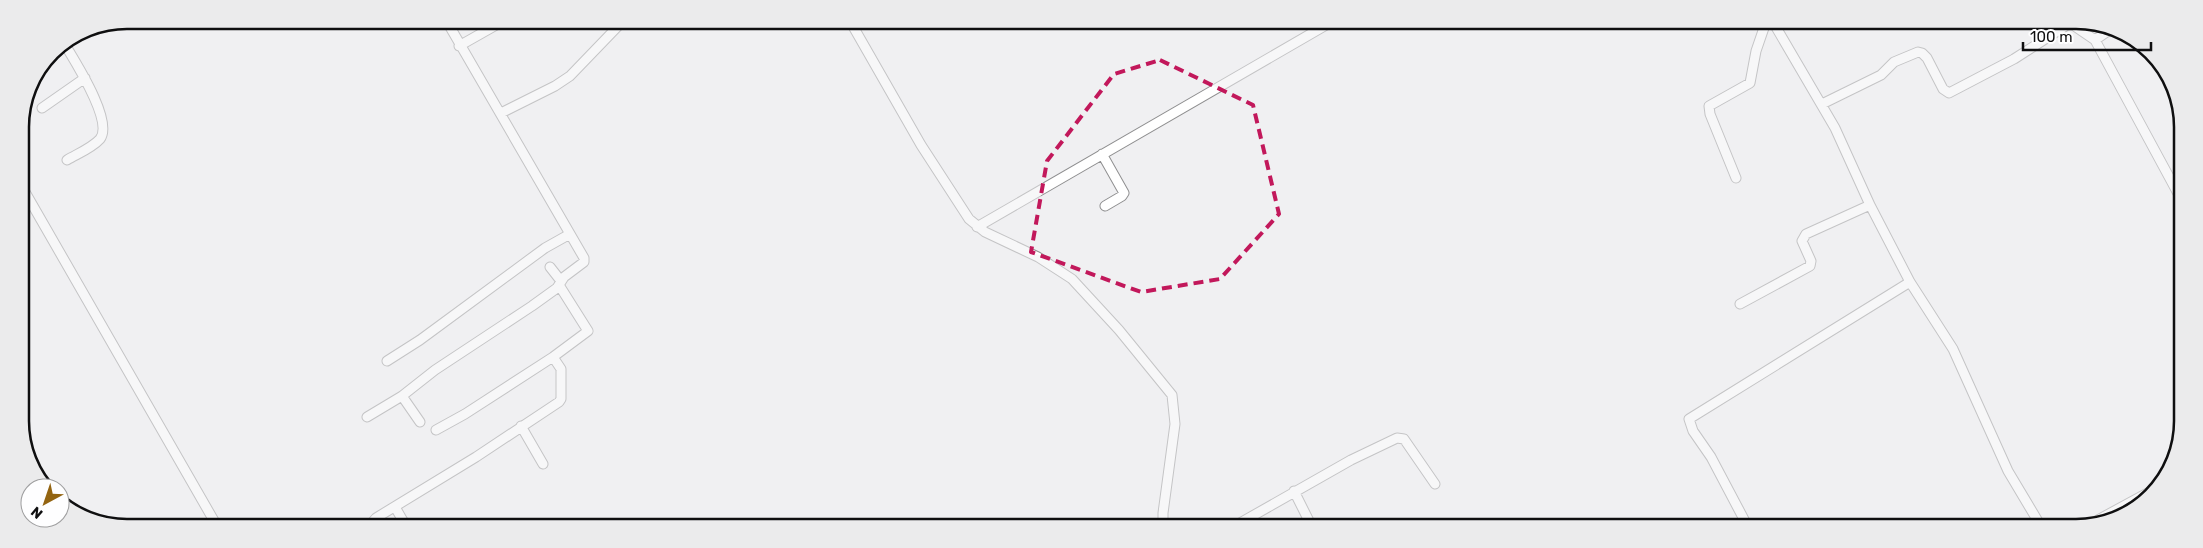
<svg xmlns="http://www.w3.org/2000/svg" width="2203" height="548" font-family="Rubik,sans-serif">
<style>
.lines{fill:none;stroke-linecap:round;stroke-linejoin:round}
.minor-casing{stroke:#8f8f90;stroke-width:11}
.minor{stroke:#fff;stroke-width:9}
.marked{fill:none;stroke:#c2185b;stroke-width:4;stroke-dasharray:10 6;stroke-linejoin:round}
.rim{fill:none;stroke:#0f0f10;stroke-width:2.5}
</style>
<rect width="100%" height="100%" fill="#f0f0f2"/>
<g class="lines">
<g class="minor-casing">
<path id="minor" d="M850,21l71,124 48,74 16,13 53,25 34,22 47,51 53,65 3,29 -12,89v14
M1773,22l62,106 35,77 40,77 43,67 55,122 34,57
M2095,40l86,159
M64,43c10,17 50,78 36,96 -8,9 -23,15 -33,21
M459,46l46,-26
M1822,104l59,-29 13,-13 24,-10 4,1 5,5 16,31 6,4 65,-34 53,-34h6l22,15 16,-11
M42,108l43,-30
M501,113l54,-27 15,-10 53,-55
M1102,154l22,39 -2,3 -17,10
M1736,178l-26,-64 -1,-8 41,-23 6,-32 10,-29
M21,185l196,341
M977,227l356,-206
M550,267l11,14
M1740,304l70,-38 1,-5 -9,-20 4,-7 64,-29
M387,361l33,-21 125,-92 25,-14
M402,396l18,26
M367,417l35,-21 33,-26 97,-64 25,-18 7,-11 20,-15v-4l-138,-238
M521,426l22,38
M436,430l29,-16 88,-57 35,-26 -29,-46
M1294,491l18,36
M395,507l11,19
M369,526l7,-8 100,-61 83,-55 2,-3v-30l-8,-12
M1233,527l118,-67 46,-22 7,1 31,45
M1748,527l-37,-70 -18,-26 -4,-12 221,-137
M2083,528l70,-38"/>
</g>
<use href="#minor" class="minor"/>
</g>
<path d="M0 0H2203V548H0ZM1160,60l93,45 26,109 -59,65 -79,13 -110,-40 16,-91 67,-87z" fill="#f0f0f2" fill-opacity=".55" fill-rule="evenodd"/>
<path class="marked" d="M1160,60l93,45 26,109 -59,65 -79,13 -110,-40 16,-91 67,-87z"/>
<path d="M0 0H2203V548H0ZM127 29H2076A98 98 0 0 1 2174 127V421A98 98 0 0 1 2076 519H127A98 98 0 0 1 29 421V127A98 98 0 0 1 127 29Z" fill="#ebebec" fill-rule="evenodd"/>
<path class="rim" d="M127 29H2076A98 98 0 0 1 2174 127V421A98 98 0 0 1 2076 519H127A98 98 0 0 1 29 421V127A98 98 0 0 1 127 29Z"/>
<g transform="translate(45 503) rotate(220)"><circle r="24" fill="#fefeff" stroke="#9e9e9f"/>
<path d="M0-4L9 19L0 12L-9 19Z" fill="#936411"/>
<text y="-8" font-size="14" font-weight="bold" text-anchor="middle" fill="#0f0f10">N</text>
</g>
<path d="M2023 42v8h128v-8" fill="none" stroke="#0f0f10" stroke-width="2.5"/>
<text x="2030" y="42" font-size="15" fill="#0f0f10" stroke="#fefeff" stroke-width="4" paint-order="stroke">100 m</text>
</svg>
